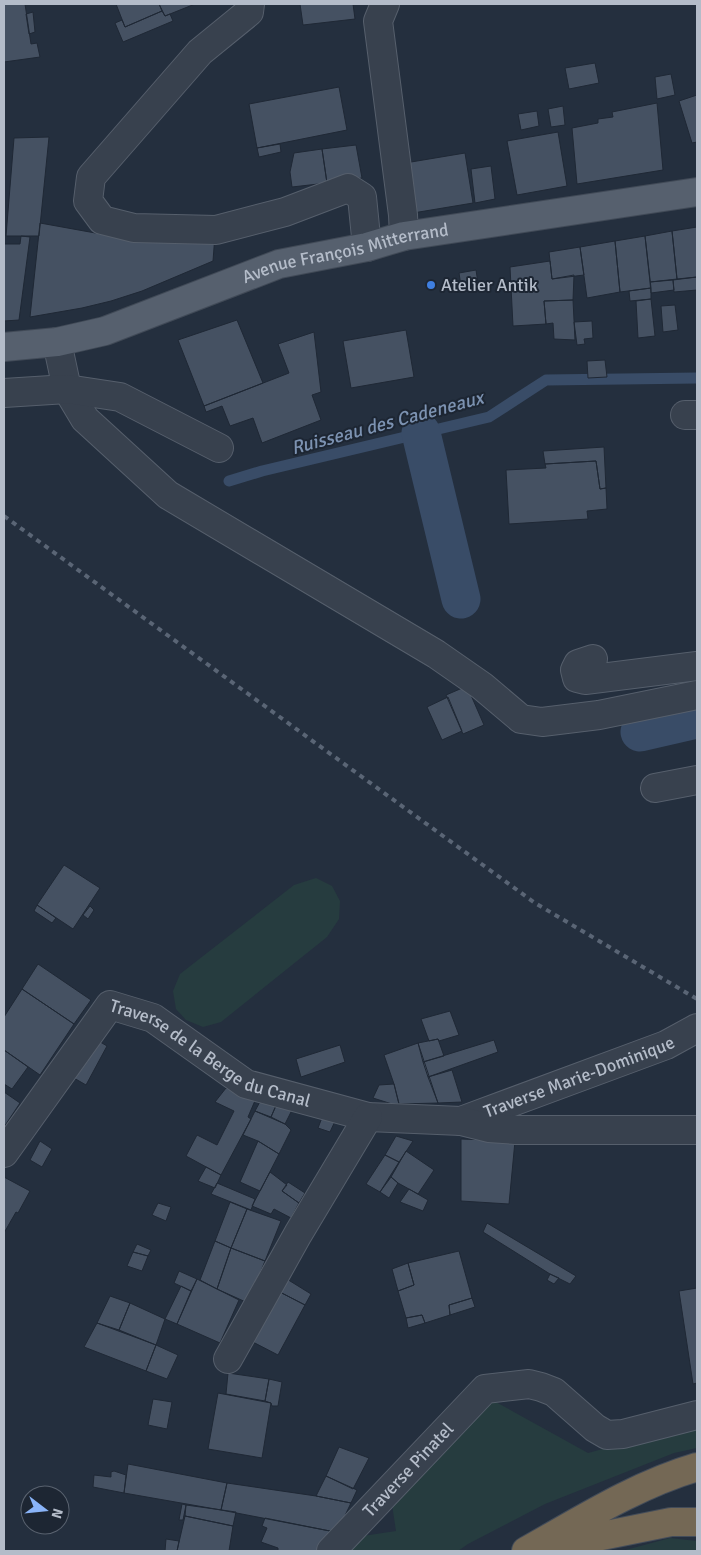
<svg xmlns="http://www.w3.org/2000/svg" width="701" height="1555" font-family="Signika,sans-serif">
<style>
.green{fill:#263c3f}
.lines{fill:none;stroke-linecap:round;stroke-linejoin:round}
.stream{stroke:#394c67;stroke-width:11}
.canal{stroke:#394c67;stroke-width:39}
.building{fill:#455162;stroke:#1f2835}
.minor-casing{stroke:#565f6c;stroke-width:30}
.major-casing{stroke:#414a57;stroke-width:30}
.highway-casing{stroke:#434c59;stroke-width:30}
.minor{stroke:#38414e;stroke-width:28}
.major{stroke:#56606e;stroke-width:28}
.highway{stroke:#746855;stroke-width:28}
.rail{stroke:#5a6575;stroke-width:4;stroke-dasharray:5 5;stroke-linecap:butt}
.shop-dot{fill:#3f7fe0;stroke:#1d2633;stroke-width:2}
.labels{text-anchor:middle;stroke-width:4;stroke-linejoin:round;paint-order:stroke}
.street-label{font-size:18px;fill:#b4bcc9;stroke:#1d2633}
.poi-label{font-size:18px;fill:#b4bcc9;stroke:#1d2633;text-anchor:start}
.water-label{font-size:19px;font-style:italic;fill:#7c92b1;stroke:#1d2633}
</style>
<rect width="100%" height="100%" fill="#242f3e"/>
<path class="green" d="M316,878l16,8 8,15 -1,18 -12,18 -106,85 -18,5 -17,-7 -10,-11 -3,-18 7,-17 114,-89z
M494,1401l94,52 109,-30v25l-23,5 -129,51 -77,40 -10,7h-115l13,-14 40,-6 -5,-33z
M670,1538l27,3v10h-75z"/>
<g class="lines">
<path class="stream" d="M229,481l33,-10 227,-54 57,-37 151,-2"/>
<path class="canal" d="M421,433l40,166
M640,732l57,-13"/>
</g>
<path class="building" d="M4,4h21l6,40 6,-1 3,14 -36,5z
M116,4h43l3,7 -37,16z
M159,4h36l-30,12z
M300,4h53l2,15 -52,6z
M162,11l3,5 5,-2 3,7 -50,21 -8,-19 7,-3 3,7z
M33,12l2,20 -6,2 -3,-20z
M595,63l4,20 -30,6 -4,-21z
M671,74l4,21 -18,4 -2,-22z
M339,87l8,43 -90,18 -8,-44z
M697,95v47l-5,1 -13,-42z
M657,103l6,67 -86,14 -5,-56 26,-5v-4l15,-2 -1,-5z
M563,106l2,19 -14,2 -3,-18z
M537,111l2,15 -18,4 -3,-16z
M558,132l9,54 -50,9 -10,-54z
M49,137l-10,99h-33l8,-98z
M280,144l1,8 -22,5 -2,-9z
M356,145l6,33 -35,5 -5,-34z
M322,149l5,34 -35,4 -2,-15 4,-19z
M465,153l8,50 -60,10 -8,-50z
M491,166l4,33 -20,4 -4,-34z
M40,223l83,15 92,-3 -2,26 -71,30 -31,10 -29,7 -52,9z
M697,227v50l-20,2 -5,-48z
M672,231l5,48 -27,3 -5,-46z
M21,236l9,1 -11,83 -15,1v-77h16z
M645,236l6,52 -31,4 -5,-51z
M615,241l5,51 -33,6 -7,-51z
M580,247l4,28 -32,4 -3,-27z
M550,261l2,18 22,-4 -1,25 -29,1 2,23 -33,2 -3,-59z
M476,270l2,13 -17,3 -2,-13z
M697,277v13l-23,2 -1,-12z
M673,280l1,10 -23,3 -1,-11z
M651,288v11l-21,2 -1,-10z
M651,299l4,37 -17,2 -2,-37z
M573,300l2,40 -21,-1 -1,-16 -7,1 -2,-23z
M675,305l3,25 -15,2 -2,-26z
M237,320l26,63 -59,23 -26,-66z
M592,321l1,17 -9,1 1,5 -8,1 -3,-23z
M406,330l8,47 -63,11 -8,-47z
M314,332l7,60 -9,3 9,25 -59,23 -9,-25 -23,8 -8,-20 -16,6 -2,-6 85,-33 -11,-29z
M605,360l2,17 -19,1 -1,-17z
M604,447l2,41 -6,1 -4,-28 -51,3 -2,-13z
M596,461l4,28 6,-1 1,21 -20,2 1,8 -79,5 -3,-54 40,-2 -1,-4z
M467,686l17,39 -21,9 -17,-39z
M448,697l14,34 -20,9 -15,-33z
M64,865l36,23 -27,41 -36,-24z
M37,905l19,13 -4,5 -18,-12z
M90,906l4,4 -6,9 -5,-4z
M38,964l53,36 -17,24 -52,-35z
M22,989l52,35 -34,51 -36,-25v-33z
M450,1011l9,24 -20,6 -1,-2 -9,2 -8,-22z
M92,1037l15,9 -21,39 -19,-11z
M438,1039l6,17 -21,6 -5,-19z
M494,1040l4,12 -70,25 -5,-15z
M418,1043l20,60 -39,1 -5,-20 -10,-29z
M340,1045l5,17 -44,15 -5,-18z
M4,1050l24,17 -16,22 -8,-5z
M452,1070l10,32 -24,1 -10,-26z
M394,1084l5,20h-7l-19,-6 6,-13z
M226,1088l31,8 -9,21 3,2 -30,56 -35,-19 11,-21 20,10 17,-34 -19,-9z
M4,1092l16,11 -16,24z
M262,1098l16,3 -7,16 -16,-6z
M278,1101l16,5 -9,18 -14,-7z
M255,1111l30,13 6,6 -12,24 -21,-13 -15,-6z
M323,1115l13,4 -6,13 -12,-4z
M396,1136l17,5 -14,21 -14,-7z
M461,1139l54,2 -6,63 -48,-3z
M40,1141l12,8 -10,18 -12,-7z
M258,1141l21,13 -19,37 -20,-9z
M406,1151l28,19 -16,24 -20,-11 -7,-6z
M385,1155l14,7 -19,30 -14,-8z
M206,1167l15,8 -6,13 -17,-7z
M270,1172l17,13 -5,6 17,12 -8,15 -17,-9 -3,5 -19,-8z
M4,1177l26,14 -12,22 -2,-1 -12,21z
M391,1177l7,6 -9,15 -9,-6z
M288,1182l17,11 -6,10 -17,-12z
M217,1183l38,16 -4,11 -40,-16z
M409,1189l19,11 -5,11 -23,-9z
M230,1202l17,7 -16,39 -16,-7z
M158,1203l13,4 -5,14 -14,-6z
M247,1209l34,12 -16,40 -34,-13z
M487,1223l89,53 -6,8 -20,-10 -67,-42z
M215,1241l16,7 -14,41 -17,-9z
M137,1244l14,6 -3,6 -15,-4z
M231,1248l34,13 -17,42 -31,-14z
M459,1251l13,47 -23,7 1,10 -25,8 -3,-8 -16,3 -8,-27 16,-6 -6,-22z
M133,1252l15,4 -6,15 -15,-5z
M408,1263l6,22 -16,6 -6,-22z
M179,1271l18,8 -6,12 -17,-8z
M550,1274l9,4 -5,6 -7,-4z
M282,1276l29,18 -6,11 -31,-16z
M197,1279l42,21 -19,43 -43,-19z
M181,1286l10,5 -14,33 -12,-5z
M697,1288v95l-4,1 -14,-93z
M274,1289l31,16 -27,50 -31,-16z
M110,1296l20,7 -11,27 -22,-7z
M472,1298l3,9 -25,8 -1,-10z
M130,1303l35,16 -9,26 -37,-15z
M422,1315l3,8 -17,5 -2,-10z
M97,1323l59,22 -10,26 -62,-24z
M156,1345l22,10 -11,24 -21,-8z
M228,1373l41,6 -4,22 -39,-7z
M269,1379l13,3 -4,24h-6l-1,-3 -6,-2z
M218,1393l53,10 -9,55 -54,-9z
M153,1399l19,3 -5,27 -19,-4z
M339,1447l30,11 -16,31 -27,-13z
M128,1464l99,19 -6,27 -97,-17z
M114,1471l12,4 -2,18 -31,-6 1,-12 17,2v-5z
M326,1476l31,14 -6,13 -35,-7z
M227,1483l89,13 35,7 -12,25 -4,4 -114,-22z
M182,1504l4,1 -3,15h-4z
M186,1505l50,7 -3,14 -48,-10z
M185,1516l48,10 -4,25h-52z
M265,1518l70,14 -19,19h-38v-3l-17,-6 6,-14 -5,-2z
M166,1539l13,2 -2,10h-12z"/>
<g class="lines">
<g class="minor-casing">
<g id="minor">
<path d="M250,4l-1,8 -49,40 -109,125 -3,24 14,19 32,8 82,2 69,-18 63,-24 14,9 5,50"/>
<path d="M385,4l-7,17 25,194 1,21"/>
<path d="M57,342l10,47 18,30 83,76 268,159 46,32 39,33 21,3 57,-7 98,-20"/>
<path d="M4,393l63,-4 53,8 99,51"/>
<path d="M685,415h12"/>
<path d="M593,659l-15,5 -3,6 2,8 8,2 112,-14"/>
<path d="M655,788l42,-8"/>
<path id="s1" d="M461,1121l205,-76 31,-17"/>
<path id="s2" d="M4,1153l106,-148 43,13 93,66 122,33 93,4 28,7 27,2h181"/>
<path d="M228,1359l70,-125 70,-117"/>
<path id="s3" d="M331,1551l154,-162 44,-5 12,3 13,5 41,36 12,7 16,-1 74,-19"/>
</g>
</g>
<g class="major-casing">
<g id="major">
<path id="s4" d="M4,347l53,-5 48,-11 174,-67 88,-17 37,-11 293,-44"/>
</g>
</g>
<g class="highway-casing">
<path id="highway" d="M552,1546l119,-24h26
M526,1551c55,-31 110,-66 171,-84"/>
</g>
<use href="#minor" class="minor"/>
<use href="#major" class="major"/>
<use href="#highway" class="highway"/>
<path class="rail" d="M4,516l531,387 162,96"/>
</g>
<circle class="shop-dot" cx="431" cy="285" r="5"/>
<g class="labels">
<g class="street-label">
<text dy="6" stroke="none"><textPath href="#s4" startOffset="356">Avenue François Mitterrand</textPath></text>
<text dy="6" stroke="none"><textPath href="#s2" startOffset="295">Traverse de la Berge du Canal</textPath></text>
<text dy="6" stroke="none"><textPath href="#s1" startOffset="126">Traverse Marie-Dominique</textPath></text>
<text dy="6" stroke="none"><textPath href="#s3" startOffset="112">Traverse Pinatel</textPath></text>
</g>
<g class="poi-label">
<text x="441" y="291">Atelier Antik</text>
</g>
<g class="water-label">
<text transform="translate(387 422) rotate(-15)" y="7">Ruisseau des Cadeneaux</text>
</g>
</g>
<rect width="701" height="1555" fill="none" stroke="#b4bcc9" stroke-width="10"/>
<g transform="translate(45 1510) rotate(106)"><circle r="24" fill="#1d2633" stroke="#59626f"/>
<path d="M0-4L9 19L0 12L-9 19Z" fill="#8ab4f8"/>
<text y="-8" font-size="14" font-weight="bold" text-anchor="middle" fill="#b4bcc9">N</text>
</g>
</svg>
